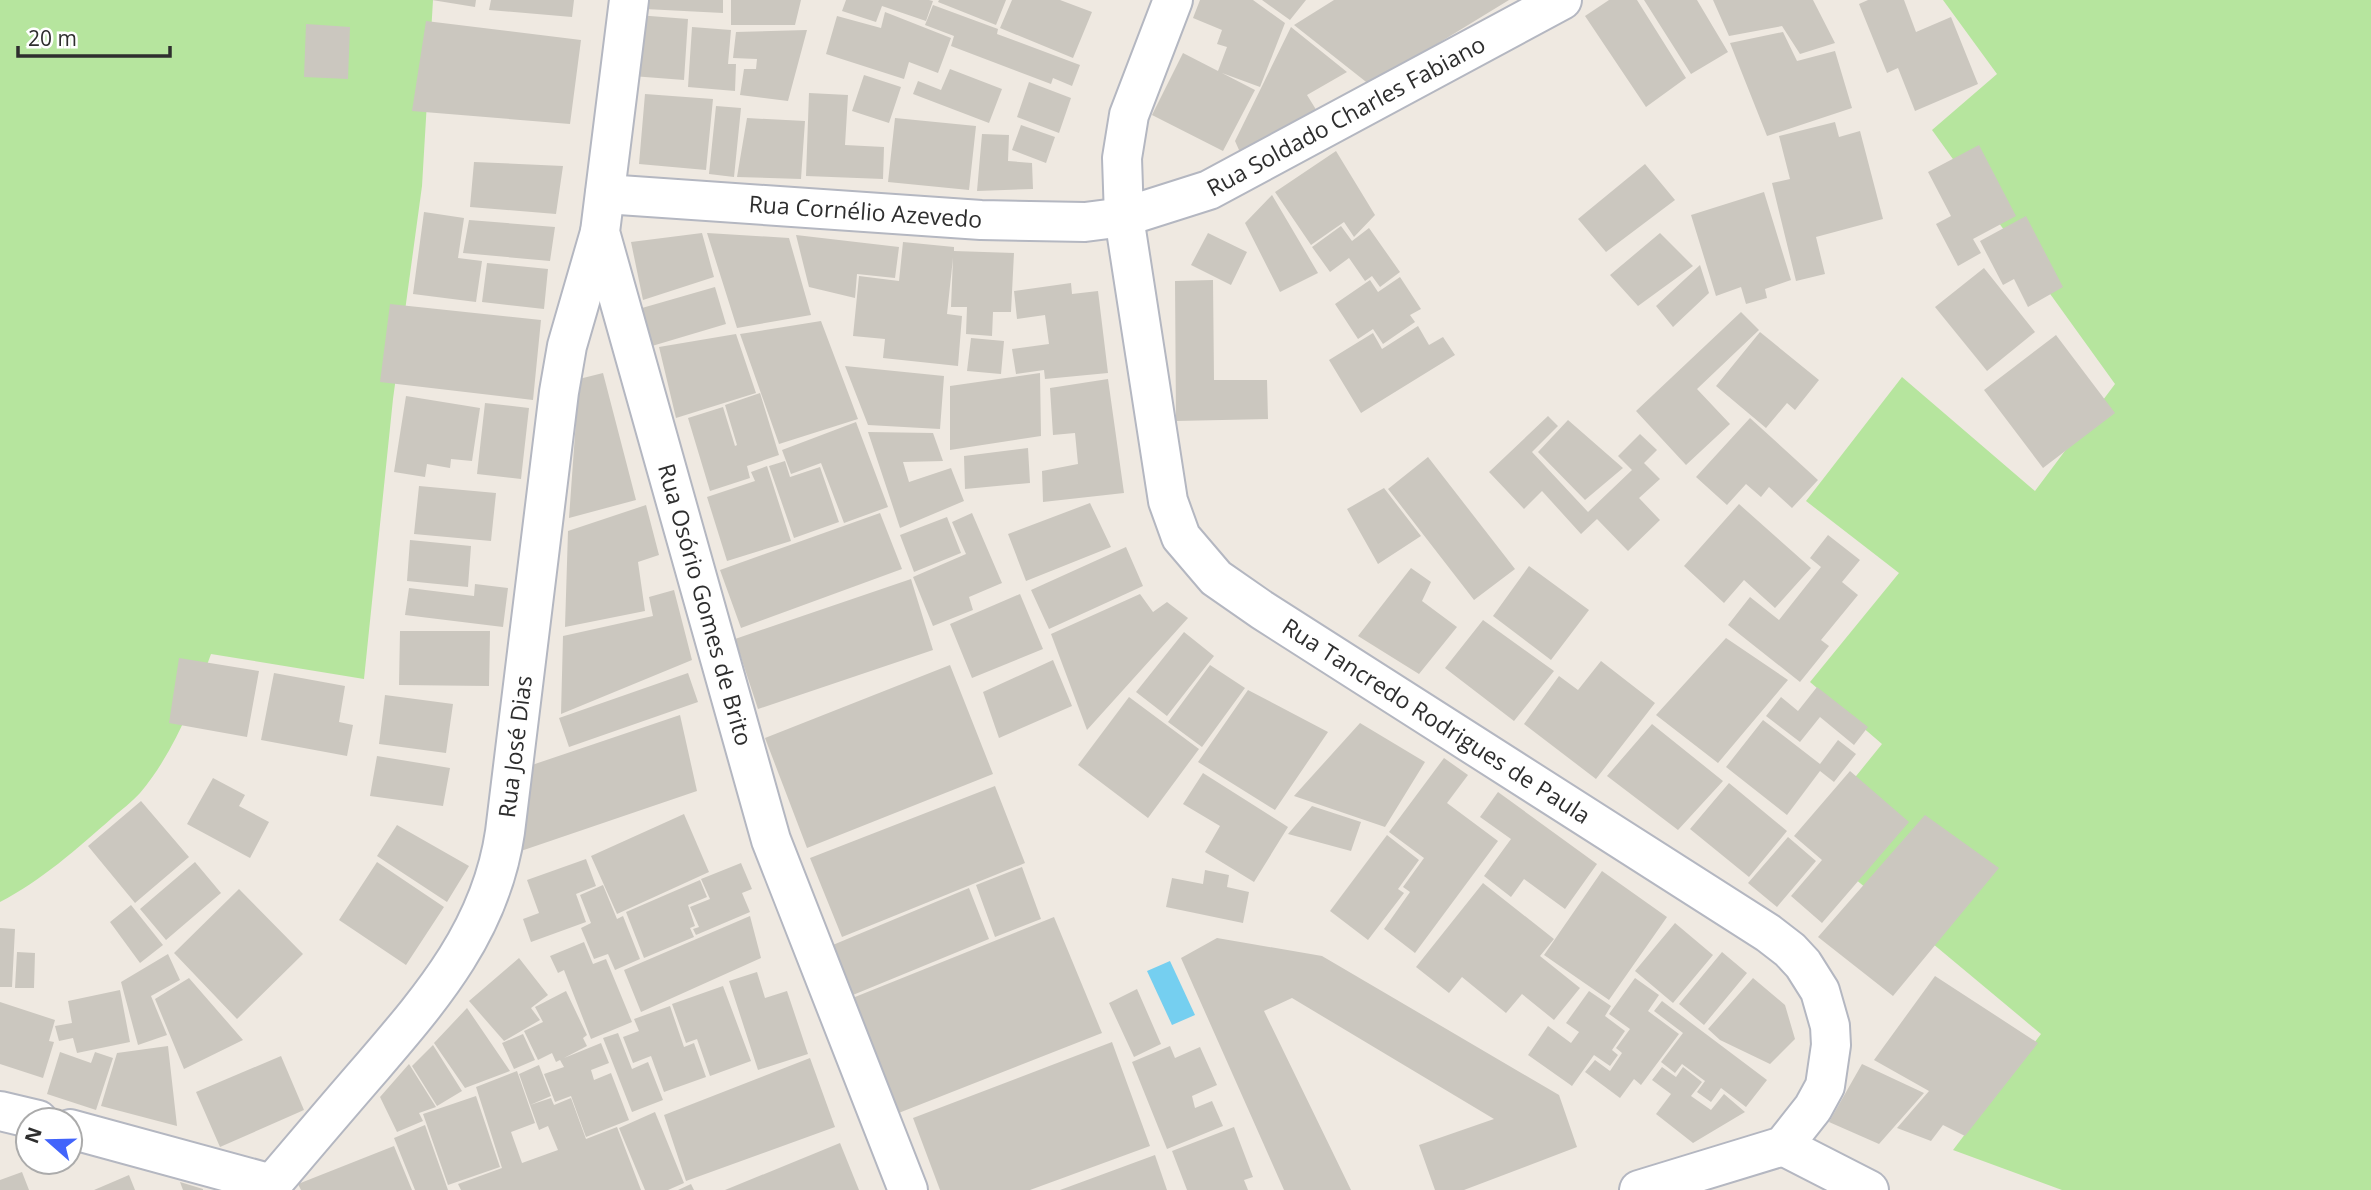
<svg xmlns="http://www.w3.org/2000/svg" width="2371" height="1190" font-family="'Open Sans',sans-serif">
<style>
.green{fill:#b6e59e}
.water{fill:#75cff0}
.building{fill:#cbc7bf}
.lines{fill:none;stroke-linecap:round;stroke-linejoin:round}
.street-casing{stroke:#b4b7c1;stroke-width:42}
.secondary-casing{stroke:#b4b7c1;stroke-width:42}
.street{stroke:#fff;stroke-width:38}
.secondary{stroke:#fff;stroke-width:38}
.labels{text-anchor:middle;stroke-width:5;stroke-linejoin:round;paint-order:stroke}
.street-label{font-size:23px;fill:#2e2e2e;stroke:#fff}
</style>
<rect width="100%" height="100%" fill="#efe9e1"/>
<path class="green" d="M0,0h433l-11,186 -29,213 -29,280 -153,-25c-17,47 -38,100 -71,139 -8,9 -19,17 -28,25 -34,30 -71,63 -112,84z
M1943,0h428v1190h-309l-109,-40 88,-116 -235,-196 76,-94 -72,-62 89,-109 -93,-72 96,-124 133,114 80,-107 -183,-254 65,-56z"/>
<path class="water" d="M1170,961l25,54 -23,10 -25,-54z"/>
<path class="building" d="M432,0h44l-1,7z
M491,0h83l-2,17 -83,-7z
M646,0h77v13l-78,-4z
M731,0h70l-6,25h-64z
M846,0h83l4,1 -7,20 -44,-15 -6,16 -34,-11z
M939,0h67l-10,25 -58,-23z
M1012,0h48l32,12 -19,46 -73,-30z
M1200,0h53l32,23 -25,64 -38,-14 33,17 -32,61 -71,-36 31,-62 35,18 9,-24 -10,-3 5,-14 -29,-12z
M1262,0h44l-16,20z
M1334,0h175l-139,85 -76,-60z
M1609,0h28l49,78 -40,29 -61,-91z
M1644,0h53l31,52 -37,22z
M1713,0h100l22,43 -35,11 -18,-28 -53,10z
M1868,0h36l12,32 35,-15 27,67 -63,27 -17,-43 -11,5 -28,-69z
M933,5l65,24 -1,5 83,31 -8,21 -19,-8 -2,6 -100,-38 3,-10 -29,-11z
M885,12l66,26 -13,35 -29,-11 -5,17 -78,-25 11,-38 44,12z
M637,15l51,4 -4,61 -52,-4z
M426,21l155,19 -11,84 -158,-13z
M306,24l44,3 -2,52 -44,-2z
M692,27l39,3 -3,34h8l-1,27 -47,-4z
M1291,27l56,45 -40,23 13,21 -77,43 -8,-18z
M807,30l-19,71 -48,-6 4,-26h12l1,-10 -24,-1 3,-26z
M1783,32l14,29 38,-10 17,57 -85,28 -37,-93z
M950,69l52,20 -13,34 -76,-29 5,-13 23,9z
M864,75l37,12 -12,36 -37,-12z
M1029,82l42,16 -12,35 -42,-16z
M809,93l39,2 -3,50 39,2 -1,32 -77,-3z
M645,94l68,5 -7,71 -67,-6z
M716,106l25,2 -7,69 -25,-3z
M747,118l58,3 -4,58 -64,-2z
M895,118l81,8 -7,64 -81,-8z
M1835,122l4,15 21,-6 23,88 -67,18 9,37 -29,7 -24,-98 18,-4 -11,-43z
M1021,125l34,12 -9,26 -34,-13z
M982,134l27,1 -1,26 24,2 1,26 -56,2z
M1979,145l37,71 -43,23 8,14 -23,13 -22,-42 15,-8 -23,-44z
M1336,151l39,64 -21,22 -10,-15 -33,23 -36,-53z
M474,162l89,4 -7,48 -86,-7z
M1645,164l30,36 -69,52 -28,-33z
M1764,192l27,88 -26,9 2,9 -21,6 -5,-17 -25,9 -25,-81z
M1272,195l46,78 -38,19 -35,-69z
M424,212l40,6 -6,40 24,3 -6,41 -63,-8z
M2026,216l37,71 -35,20 -14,-28 -11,6 -23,-44z
M469,220l86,7 -5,34 -87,-8z
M1341,226l11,15 17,-13 31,44 -20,15 -8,-11 -7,5 -16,-23 -19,14 -18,-25z
M702,233l12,44 -71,23 -12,-58z
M707,233l82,5 22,77 -74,13z
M1208,233l39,19 -16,33 -40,-20z
M1660,233l33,33 -55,40 -28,-31z
M796,235l103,12 -4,31 -38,-4 -2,24 -46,-11z
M903,242l51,5v4l60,2 -3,59h-18l-1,24 -26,-2 1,-27h-16l2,-49 -6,56 15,2 -4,50 -75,-8 2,-19 -32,-3 6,-60 40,5z
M487,263l61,6 -4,40 -62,-7z
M1700,265l9,28 -36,34 -17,-21z
M1984,268l51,64 -48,39 -52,-64z
M1400,277l21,32 -11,6 5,7 -32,22 -10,-15 -15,10 -23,-35 35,-24 8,12z
M1213,280l1,100h53l1,39 -92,2 -1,-140z
M1071,283l1,11 26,-3 10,82 -63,6 -1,-9 -28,4 -4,-25 37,-5 -4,-29 -28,4 -3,-28z
M715,287l11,37 -74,22 -10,-38z
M390,304l151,16 -8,80 -153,-18z
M1741,312l18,18 -62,59 33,35 -44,41 -50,-54z
M821,321l37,98 -79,25 -39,-110z
M1418,326l11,19 14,-8 12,18 -94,58 -32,-53 44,-27 9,16z
M1760,332l59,48 -24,30 -8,-7 -21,25 -50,-42z
M736,334l20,59 -80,25 -17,-71z
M2056,335l59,78 -72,55 -59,-78z
M971,338l33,3 -3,33 -34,-3z
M845,366l99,10 -4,53 -72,-4z
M603,373l33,127 -67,18 10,-139z
M1040,373l1,63 -91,14v-64z
M1108,379l16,114 -81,9 -1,-31 36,-7 -3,-31 -22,2 -3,-47z
M760,393l19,62 -32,11 3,12 -40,13 -22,-73 35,-11 12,39 2,-1 -12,-40z
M406,396l74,12 -8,53 -21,-2 -1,9 -23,-4 -2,13 -31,-5z
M485,403l44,5 -8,71 -44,-5z
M1548,416l10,10 -26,26 56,60 44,-42 -14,-14 22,-22 17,16 -13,13 16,16 -21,19 21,22 -32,31 -31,-32 -16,15 -39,-43 -18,18 -35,-37z
M1750,418l68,62 -26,28 -23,-21 -8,10 -15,-13 -19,21 -31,-28z
M1568,420l55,48 -38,32 -47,-48z
M856,422l32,85 -44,16 -23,-60 -30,11 -9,-24z
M868,432l65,1 10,28 -40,1 6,20 42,-14 13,33 -64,27z
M1028,448l2,35 -65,6 -1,-33z
M1428,457l87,112 -41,31 -86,-111z
M785,461l5,16 30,-10 19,55 -45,16 -25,-72z
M767,466l24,75 -64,20 -20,-64 48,-16 -4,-9z
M419,486l77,7 -5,48 -77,-7z
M1384,488l37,48 -43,28 -31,-55z
M1090,503l21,44 -85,34 -18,-47z
M1739,504l72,64 -36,40 -31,-28 -20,23 -40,-37z
M646,505l13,50 -21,7 7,49 -80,16 3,-96z
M880,513l22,56 -161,59 -21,-58z
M972,513l30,70 -33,14 4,13 -40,16 -20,-49 53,-23 -14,-32z
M947,517l14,36 -47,19 -14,-37z
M1828,535l32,25 -18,22 16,13 -37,45 8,6 -29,36 -72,-57 22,-28 29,23 42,-53 -11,-9z
M410,540l61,6 -3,41 -61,-6z
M1126,547l17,39 -94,43 -18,-39z
M1529,566l60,44 -38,50 -58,-44z
M1411,568l20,14 -9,19 35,26 -38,47 -61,-38z
M911,579l22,71 -175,59 -23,-70z
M475,584l33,4 -5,39 -98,-12 4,-27 65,8z
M674,590l18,70 -131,54 2,-78 90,-20 -4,-19z
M1020,594l23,55 -71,29 -22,-54z
M1140,594l13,18 14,-10 21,16 -101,112 -36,-96z
M1483,620l71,51 -40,50 -69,-53z
M400,631h90l-1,55 -90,-1z
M1184,632l30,24 -47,60 -31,-24z
M1726,638l62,42 -70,83 -62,-48z
M179,658l80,13 -12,66 -78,-14z
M1053,660l19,46 -73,32 -16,-46z
M1601,661l54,42 -59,76 -72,-55 35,-48 19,14z
M950,665l43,109 -186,74 -42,-110z
M1210,665l35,23 -43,59 -34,-25z
M274,673l71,13 -6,36 14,3 -6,31 -86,-16z
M688,673l10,29 -129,45 -10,-29z
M1817,687l51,40 -14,18 -34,-28 -20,25 -34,-26 15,-19 17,14z
M1248,690l80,42 -53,78 -77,-48z
M385,695l68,9 -7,49 -67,-9z
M1129,697l70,52 -51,69 -70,-53z
M680,715l17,76 -182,62 14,-87z
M1763,720l57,44 18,-24 18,14 -22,28 -14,-11 -33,44 -61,-48z
M1360,723l65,39 -40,65 -91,-31z
M1652,724l71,57 -45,49 -71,-54z
M377,756l73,12 -7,38 -73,-10z
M1444,758l24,17 -21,28 51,38 -83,112 -31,-24 26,-37 -7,-5 21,-29 -35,-26z
M1850,771l59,51 -87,101 -31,-27 31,-36 -28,-24z
M1203,773l85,54 -34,55 -49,-30 15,-26 -37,-22z
M213,778l32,17 -6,11 30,16 -19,36 -63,-34z
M1729,783l58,48 -38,46 -59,-48z
M995,786l30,77 -183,74 -32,-79z
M1498,792l99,72 -32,45 -41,-30 -13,18 -27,-21 27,-37 -31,-22z
M141,801l48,56 -54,46 -47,-57z
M1312,806l49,16 -10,29 -63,-17z
M684,814l25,58 -92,42 -26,-58z
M1925,815l74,53 -106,128 -75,-59z
M397,825l72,41 -22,36 -70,-46z
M1387,835l32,25 -21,29 6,4 -36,47 -38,-29z
M1788,837l28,24 -39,46 -29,-24z
M586,859l10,27 -20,8 10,28 -55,20 -8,-23 16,-6 -12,-33z
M195,862l26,31 -55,47 -26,-31z
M377,862l67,45 -38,58 -67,-45z
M741,863l11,26 -10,4 8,19 -54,23 -3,-6 6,-2 -9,-20 20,-8 -9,-20z
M1022,867l19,52 -46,18 -19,-52z
M1205,870l24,5 -2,12 22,5 -6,31 -77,-16 6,-29 31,6z
M1602,871l65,46 -58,83 -65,-45z
M700,880l7,17 -19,8 7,21 -5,2 4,9 -50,21 -18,-46z
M1483,883l71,56 -14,17 40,32 -26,32 -32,-26 -16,19 -44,-36 -13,16 -33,-26z
M603,885l14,34 6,-3 17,43 -25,11 -7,-16 -14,5 -13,-31 10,-5 -11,-28z
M969,888l20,51 -141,58 -20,-50z
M239,889l64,65 -66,65 -63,-66z
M131,905l32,40 -23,18 -30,-41z
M750,916l11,42 -120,54 -17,-42z
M1054,917l48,116 -211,83 -46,-115z
M1675,923l38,32 -40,48 -38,-32z
M0,928l15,1 -3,58h-12z
M1217,938l105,18 237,139 18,52 -113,43h-29l-16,-45 75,-26 -202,-121 -28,13 87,179h-67l-103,-232z
M584,942l9,22 13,-5 26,63 -41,17 -27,-69 -6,3 -8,-17z
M17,952l18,1 -1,35h-19z
M1722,952l25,21 -43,52 -25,-21z
M168,954l12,26 -29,16 16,39 -29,10 -17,-63z
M519,958l29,37 -17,13 9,12 -36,21 -35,-40z
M757,972l8,26 22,-7 21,63 -50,16 -29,-89z
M1935,976l103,67 -73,93 -22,-11 -12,16 -34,-13 32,-37 -55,-31z
M189,978l54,62 -59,29 -29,-70z
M1635,978l24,17 -11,16 31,23 -38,51 -7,-6 -14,19 -35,-26 10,-12 15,11 12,-18 -6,-5 14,-19 -21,-15z
M1753,978l32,27 10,34 -25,25 -50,-24 -12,-11z
M723,986l28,75 -41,15 -13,-37 -11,4 -14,-39z
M1137,989l24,55 -27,13 -25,-54z
M120,990l10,52 -53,11 -4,-15 -14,3 -4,-15 17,-3 -4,-22z
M566,991l21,44 -4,3 4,8 -23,12 37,-15 8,20 -18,7 3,10 17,-7 18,47 -43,17 -15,-41 -16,6 -11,-28 20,-7 -4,-7 -4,2 -4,-9 -14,7 -14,-29 19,-9 -8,-15z
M1589,991l22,15 -6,10 20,15 -13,19 6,5 -8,11 -16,-11 -22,31 -44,-31 20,-29 23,17 8,-11 -13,-9z
M1662,1001l105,79 -21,27 -25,-19 -10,14 -14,-10 8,-11 -23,-17 -7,9 -14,-11 22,-29 -29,-22z
M0,1002l55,18 -6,21 5,1 -11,36 -43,-14z
M670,1006l14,41 10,-4 12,34 -42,15 -13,-36 -18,7 -10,-26 16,-6 -5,-12z
M467,1008l43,63 -45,17 -31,-45z
M618,1033l14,36 16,-7 15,38 -31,12 -29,-74z
M523,1034l12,26 -21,9 -12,-26z
M1112,1042l38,104 -120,44h-90l-27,-72z
M433,1045l29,46 -25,15 -25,-40z
M168,1046l9,80 -76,-20 16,-53z
M1170,1046l5,12 25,-11 17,38 -25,11 3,12 17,-7 11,25 -56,23 -35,-87z
M60,1052l31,11 4,-11 18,6 -17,52 -49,-16z
M281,1056l23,54 -84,37 -24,-55z
M810,1058l25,69 -149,54 -22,-66z
M409,1064l27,43 -17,6 4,8 -26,11 -17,-35z
M1862,1064l62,29 -45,51 -50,-22z
M539,1065l12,31 -21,9 -11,-31z
M1662,1067l14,10 7,-10 19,15 -11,14 20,14 13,-16 21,18 -52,31 -37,-29 15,-20 -19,-14z
M517,1071l18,52 -24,9 11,31 36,-13 -10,-24 -9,4 -9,-25 21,-7 3,7 17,-7 15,41 31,-12 24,63h-180l-3,-6 44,-16 -26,-81z
M476,1096l24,71 -52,18 -25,-71z
M655,1112l29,71 -16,7h-23l-26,-62z
M425,1125l23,65h-33l-21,-52z
M1234,1127l19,50 -9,3 4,10h-61l-15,-39z
M840,1143l19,47h-134z
M394,1146l18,44h-111l-3,-6z
M1155,1155l12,35h-107z
M22,1172l7,18h-29v-10z
M129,1175l6,15h-41z
M180,1182l23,7v1h-20z
M691,1184l3,6h-16z"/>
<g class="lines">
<g class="street-casing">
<g id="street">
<path id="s1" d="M605,194l376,26 104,2 39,-5 85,-27 353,-190"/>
<path d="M0,1111l38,9"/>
<path d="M70,1129l202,55"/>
<path d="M1783,1146l86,44"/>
<path id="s2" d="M272,1184c34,-40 67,-79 101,-118 61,-71 118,-138 132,-234l54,-440 8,-46 33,-114"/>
</g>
</g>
<g class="secondary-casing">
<g id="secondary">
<path id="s3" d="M629,0l-29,232 171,608 137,350"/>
<path id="s4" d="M1173,0l-44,115 -7,43 2,59 44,284 13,36 35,41 46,32 506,323 22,17 13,14 17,27 10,35 1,19 -6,41 -12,22 -30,38 -144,44"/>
</g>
</g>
<use href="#street" class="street"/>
<use href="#secondary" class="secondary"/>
</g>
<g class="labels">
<g class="street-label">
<text dy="8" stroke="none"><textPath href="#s1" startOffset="765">Rua Soldado Charles Fabiano</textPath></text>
<text dy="8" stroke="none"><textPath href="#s1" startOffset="261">Rua Cornélio Azevedo</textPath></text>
<text dy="8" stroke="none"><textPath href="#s3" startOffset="621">Rua Osório Gomes de Brito</textPath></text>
<text dy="8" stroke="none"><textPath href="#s4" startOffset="868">Rua Tancredo Rodrigues de Paula</textPath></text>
<text dy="8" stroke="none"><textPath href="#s2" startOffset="514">Rua José Dias</textPath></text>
</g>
</g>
<g transform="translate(49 1141) rotate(290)"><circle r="33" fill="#ffffff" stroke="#ababab" stroke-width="2"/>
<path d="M0-5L12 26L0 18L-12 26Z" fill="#4264fb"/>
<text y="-10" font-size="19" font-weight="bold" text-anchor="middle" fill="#2e2e2e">N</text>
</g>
<path d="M18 46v10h152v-10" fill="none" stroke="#2e2e2e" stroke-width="3.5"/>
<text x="28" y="46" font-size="21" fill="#2e2e2e" stroke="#ffffff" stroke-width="5" paint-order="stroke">20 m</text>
</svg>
